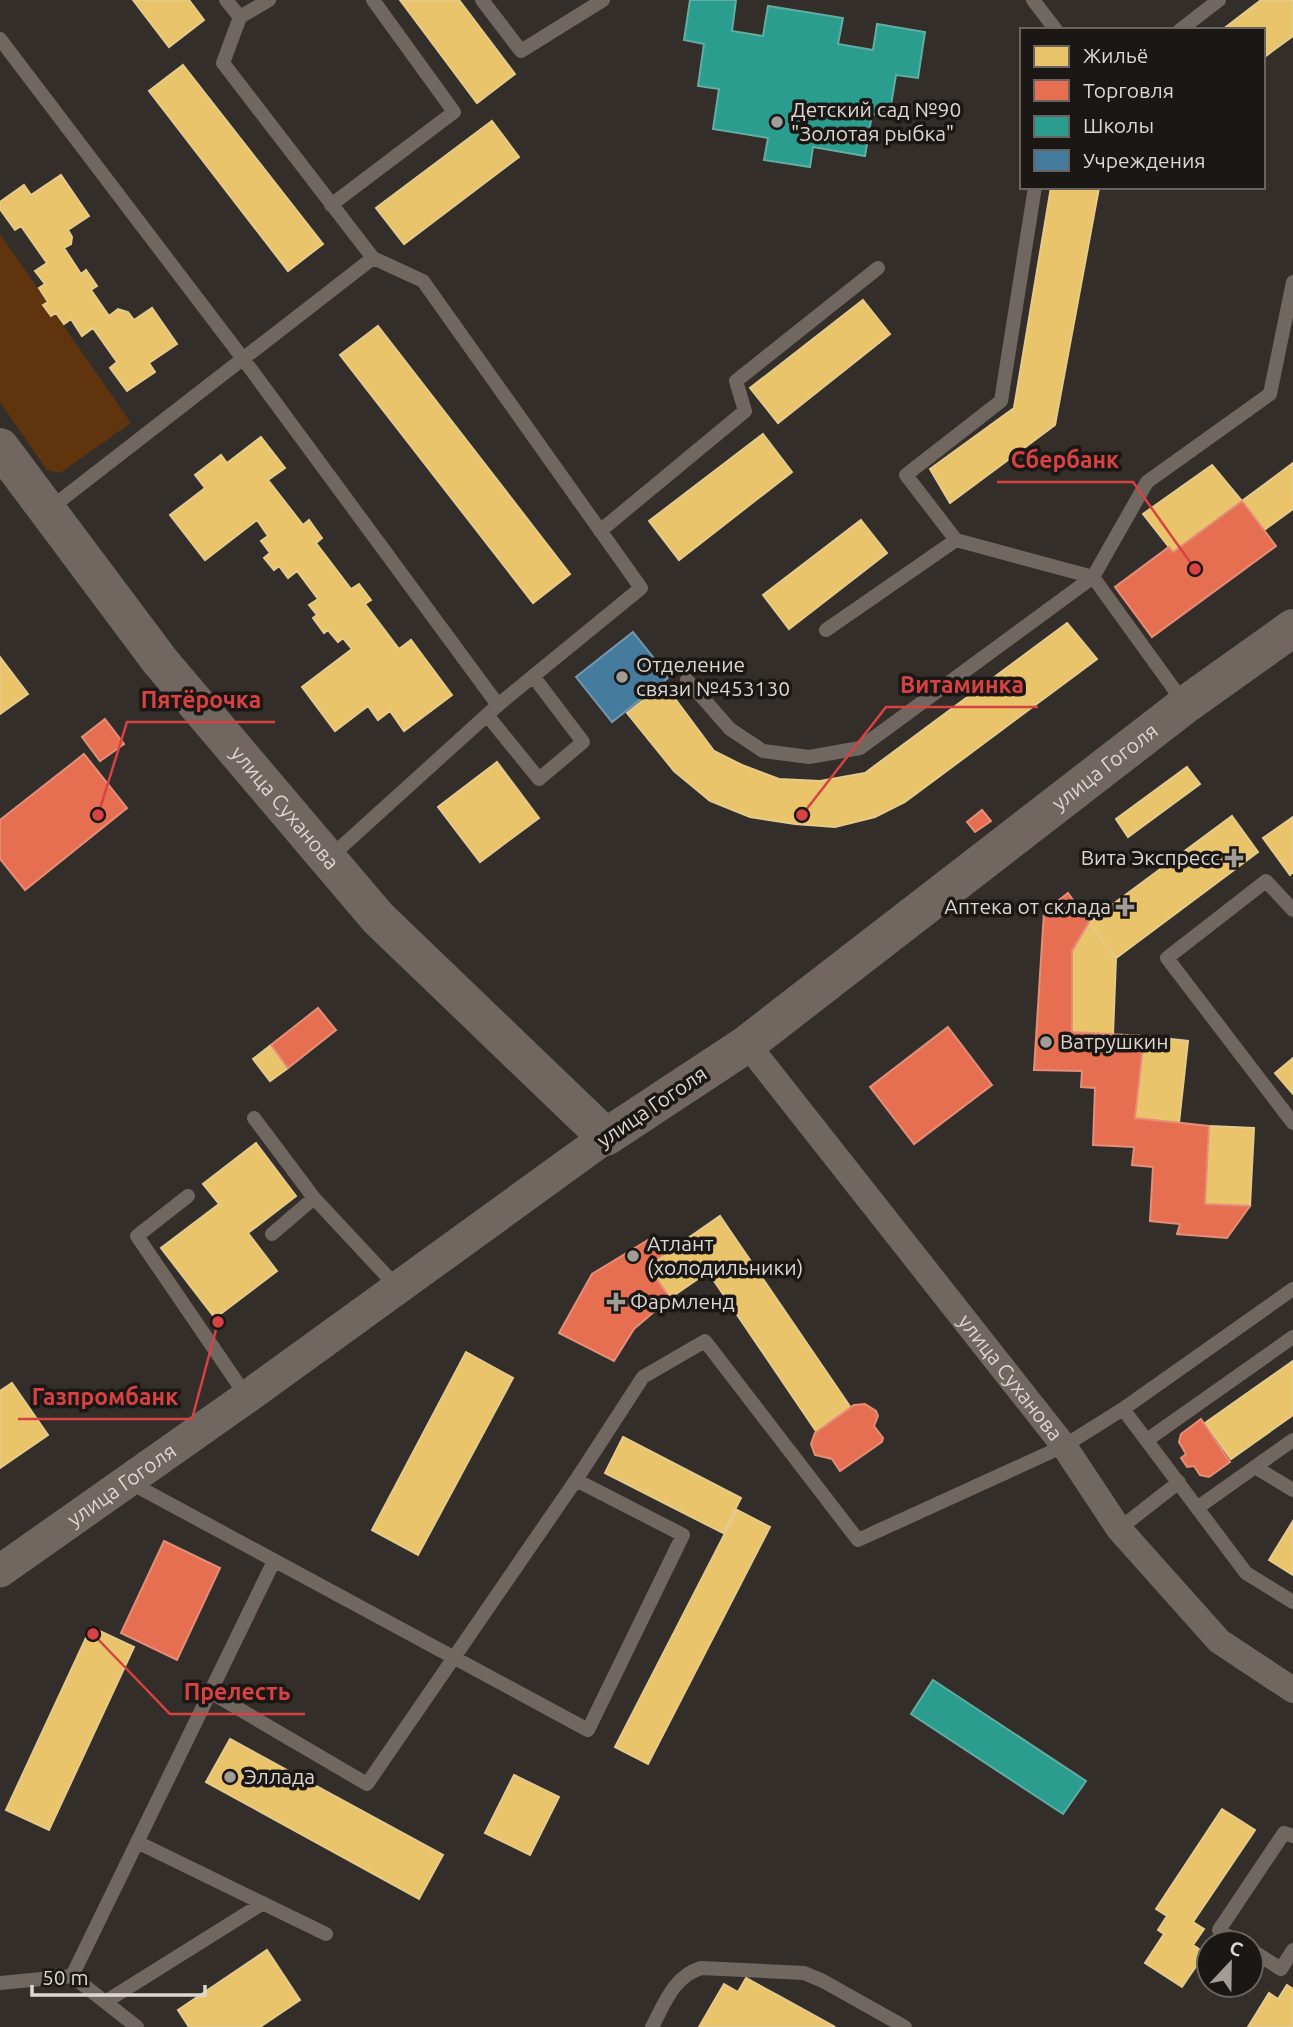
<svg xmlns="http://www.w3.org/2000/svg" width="1293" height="2027" font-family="Ubuntu,sans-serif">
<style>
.green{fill:#60350e}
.homes{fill:#e9c46a;stroke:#e5ca89;stroke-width:2}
.shops{fill:#e76f51;stroke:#e48e78;stroke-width:2}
.schools{fill:#2a9d8f;stroke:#60aea3;stroke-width:2}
.public{fill:#457b9d;stroke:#7397ad;stroke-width:2}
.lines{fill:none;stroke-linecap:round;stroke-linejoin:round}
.service{stroke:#706760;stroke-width:14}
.minor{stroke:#706760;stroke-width:26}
.tertiary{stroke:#706760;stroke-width:33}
.primary{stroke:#716660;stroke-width:38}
.poi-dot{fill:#a29c97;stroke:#1b1714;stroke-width:2.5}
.labels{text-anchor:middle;stroke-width:7;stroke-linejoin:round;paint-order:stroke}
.poi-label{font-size:21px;fill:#ddd7d2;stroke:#1b1714;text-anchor:start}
.street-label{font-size:21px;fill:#ddd7d2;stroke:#1b1714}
.leader{fill:none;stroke:#d74242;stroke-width:2.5}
.callout-dot{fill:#d74242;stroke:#1b1714;stroke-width:2.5}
.callout-label{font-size:23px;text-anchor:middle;font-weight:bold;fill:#d74242;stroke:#1b1714;stroke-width:7;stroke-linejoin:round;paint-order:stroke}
</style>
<rect width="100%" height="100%" fill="#332e2a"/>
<path class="green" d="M0,234l131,189 -71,50 -13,-3 -47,-68z"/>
<path class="homes" d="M133,0h56l15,20 -35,27z
M400,0h59l56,74 -38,29z
M1261,0h32v36l-30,22v-28h-41z
M183,65l140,179 -35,27 -139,-180z
M492,121l27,36 -115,87 -28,-36z
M61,175l28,41 -21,14 4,7 -1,7 -7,4 17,26 5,-4 11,16 -6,4 18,26 9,-7 10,3 6,8 18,-12 25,36 -28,19 6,9 -28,19 -17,-23 7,-6 -24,-34 -11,8 -11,-17 -7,5 -8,-11 -5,3 -8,-11 5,-3 -9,-14 6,-4 -10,-13 12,-8 -26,-37 -6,4 -15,-21v-7l24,-17 7,10z
M1051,187l48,1 -44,237 -105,78 -20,-34 84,-61z
M863,300l27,34 -112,89 -28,-35z
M378,326l192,248 -37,29 -193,-248z
M763,434l29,38 -113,88 -30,-39z
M261,437l24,31 -17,12 35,45 6,-5 13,18 -6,5 35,46 8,-5 12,16 -6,4 34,45 12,-9 41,55 -48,36 -14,-20 -12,9 -10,-14 -33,25 -33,-44 50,-38 -9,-11 -5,4 -10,-12 -4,3 -11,-15 4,-3 -8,-10 9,-6 -21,-28 -9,7 -9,-12 -5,4 -10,-12 6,-5 -9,-12 7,-5 -11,-16 -52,40 -35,-45 35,-27 -10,-13 26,-20 6,8z
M1293,463v46l-29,21 -22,-29z
M1212,465l30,36 -69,51 -30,-38z
M861,520l26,33 -98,76 -26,-34z
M1067,623l30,36 -192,143 -30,15 -40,10 -40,-3 -45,-7 -40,-16 -36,-30 -47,-58 37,-29 50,67 28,14 37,14 41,2 45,-8z
M0,657l28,37 -28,20z
M497,762l42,56 -59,44 -42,-55z
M1187,767l13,17 -72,53 -12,-18z
M1232,816l26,36 -142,106 -27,-36z
M1293,817v55l-3,3 -27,-37z
M1089,922l27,36 -3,77 -41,-3v-81z
M1144,1036l44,5 -9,82 -44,-5z
M271,1045l17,23 -18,13 -17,-22z
M1293,1058v36l-18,-21z
M1209,1126l45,2 -4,78 -45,-2z
M256,1143l40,53 -48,37 29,38 -62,47 -54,-70 58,-44 -16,-20z
M720,1216l131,192 -35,23 -108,-159 -38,26 -22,-32z
M466,1352l47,26 -95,177 -46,-25z
M1293,1361v54l-62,44 -26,-36z
M12,1383l36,52 -48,33v-77z
M623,1437l118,61 -18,35 -118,-60z
M737,1510l33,17 -122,237 -33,-17z
M1293,1521v54l-24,-15z
M91,1627l43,20 -85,183 -43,-20z
M230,1739l213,116 -24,44 -213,-117z
M514,1775l45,22 -29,58 -45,-22z
M1222,1809l33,21 -62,92 11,7 -11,16 12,8 -23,34 -37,-24 19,-29 -6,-4 9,-14 -11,-7z
M267,1950l33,50 -40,27h-71l-11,-17z
M746,1978l31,17 58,32h-136l25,-43 14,8z
M1287,1985l6,4v38h-45l21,-34 9,6z"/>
<path class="shops" d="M1242,501l34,45 -124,91 -37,-50 54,-40 4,5z
M105,719l19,25 -24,17 -18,-24z
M84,754l43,54 -102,82 -25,-31v-39z
M982,810l9,11 -16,11 -8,-10z
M1068,893l21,29 -17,29v81l72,4 -9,82 74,8 -4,78 45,2 -23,32 -50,-4 3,-10 -30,-3 3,-54 -21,-2 2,-18 -41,-2 2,-57 -14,-1 1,-16 -48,-1 10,-158z
M318,1008l18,22 -48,38 -17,-23z
M948,1027l44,58 -78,59 -44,-57z
M648,1240l15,15 -15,11 22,32 -36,31 -20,32 -55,-28 33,-59z
M865,1404l11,7 2,5 -4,10 9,12 -1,4 -42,29 -8,-12 -17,-4 -4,-11 4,-11 39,-28z
M1201,1419l29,43 -21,15 -9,-2 -6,-9 -7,1 -6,-9 5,-4 -7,-12 2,-8z
M164,1541l56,27 -43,92 -56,-27z"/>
<path class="schools" d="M690,0h46l-4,31 31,5 5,-30 75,12 -5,26 35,6 4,-26 48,8 -7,46 -22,-3 -7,42 -17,-3 -7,42 -52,-9 -3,20 -46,-7 4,-22 -55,-9 6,-40 -21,-3 6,-42 -20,-4z
M933,1680l153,101 -23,33 -152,-100z"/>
<path class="public" d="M633,632l36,45 -57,45 -36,-45z"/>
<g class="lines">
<path class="service" d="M482,0l39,51 82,-51
M1033,0l23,30
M240,17l29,-17
M1180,30l39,-30
M0,39l244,321 254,345
M1035,187l-34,214 -95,74 50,65 137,37
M331,205l123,-93 -81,-112
M48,510l325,-252 -150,-195 17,-46 -14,-17
M600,531l145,-120 -9,-30 142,-113
M826,630l130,-90
M687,680l43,49 33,22 46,6 51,-9 233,-171
M1184,703l-91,-126 54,-95 123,-88 23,-112
M487,715l52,64 44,-37 -50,-66
M328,859l170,-154 143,-117 -218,-307 -50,-23
M1293,910l-27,-29 -99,77 126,165
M254,1118l60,80 84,90
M188,1196l-51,40 110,161
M272,1234l42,-36
M1123,1409l123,164 47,29
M1147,1440l146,-103
M1255,1467l38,23
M129,1482l459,248 95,-195 -107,-55
M1197,1508l96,-68
M1119,1529l60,-47
M210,1692l157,92 209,-304 67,-103 62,-36 153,199 206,-94 59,-37 170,-120
M137,1842l189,92
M1239,1943l-20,-13 65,-97 9,3
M1251,1950l30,19 12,-19
M72,1976l202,-415
M0,1983l72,-7 65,51
M105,2002l158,-99
M652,2027c13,-24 21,-50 49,-59l103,5 19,8 82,46"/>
<path class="minor" id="s1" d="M747,1044l317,402 55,83 100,112 74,49"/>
<path class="tertiary" id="s2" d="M0,1571l247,-174 359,-260"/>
<path class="primary" id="s3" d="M0,447l160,214 218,257 228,219 141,-93 438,-339 108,-77"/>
</g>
<g class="poi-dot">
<circle cx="777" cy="122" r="7"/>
<circle cx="622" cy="677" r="7"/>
<path d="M1230.5 847.5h7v7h7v7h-7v7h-7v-7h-7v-7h7z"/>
<path d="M1121.5 896.5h7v7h7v7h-7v7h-7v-7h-7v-7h7z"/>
<circle cx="1046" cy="1042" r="7"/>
<circle cx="633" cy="1256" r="7"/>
<path d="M612.5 1291.5h7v7h7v7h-7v7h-7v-7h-7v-7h7z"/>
<circle cx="230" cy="1777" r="7"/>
</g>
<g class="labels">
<g class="poi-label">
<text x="791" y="117">Детский сад №90<tspan x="791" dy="24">"Золотая рыбка"</tspan></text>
<text x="636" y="672">Отделение<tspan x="636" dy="24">связи №453130</tspan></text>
<text x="1220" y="865" text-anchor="end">Вита Экспресс</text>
<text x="1111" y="914" text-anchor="end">Аптека от склада</text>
<text x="1060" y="1049">Ватрушкин</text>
<text x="647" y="1251">Атлант<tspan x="647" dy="24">(холодильники)</tspan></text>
<text x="630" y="1309">Фармленд</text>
<text x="244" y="1784">Эллада</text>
</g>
<g class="street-label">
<text dy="7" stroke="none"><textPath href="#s3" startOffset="1542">улица Гоголя</textPath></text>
<text dy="7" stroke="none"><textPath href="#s3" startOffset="460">улица Суханова</textPath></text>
<text transform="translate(652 1107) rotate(-34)" y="7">улица Гоголя</text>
<text dy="7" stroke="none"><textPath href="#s1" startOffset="425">улица Суханова</textPath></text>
<text dy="7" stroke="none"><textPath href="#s2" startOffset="149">улица Гоголя</textPath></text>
</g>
</g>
<path class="leader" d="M1195 569L1133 482H997M802 815L886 707H1038M98 815L127 722H275M218 1322L192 1419H18M93 1634L170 1714H305"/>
<g class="callout-dot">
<circle cx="1195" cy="569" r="7"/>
<circle cx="802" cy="815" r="7"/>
<circle cx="98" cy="815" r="7"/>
<circle cx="218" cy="1322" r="7"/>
<circle cx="93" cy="1634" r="7"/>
</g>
<g class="callout-label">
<text x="1065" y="468">Сбербанк</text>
<text x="962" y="693">Витаминка</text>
<text x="201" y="708">Пятёрочка</text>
<text x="105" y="1405">Газпромбанк</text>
<text x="237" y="1700">Прелесть</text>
</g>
<rect x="1020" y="28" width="245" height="161" fill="#1b1714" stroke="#696460" stroke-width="2"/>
<rect x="1034" y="46" width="35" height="21" fill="#e9c46a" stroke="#696460" stroke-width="2"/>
<text x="1083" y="63" font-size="21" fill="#ddd7d2">Жильё</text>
<rect x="1034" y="80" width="35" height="21" fill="#e76f51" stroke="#696460" stroke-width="2"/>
<text x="1083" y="98" font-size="21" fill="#ddd7d2">Торговля</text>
<rect x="1034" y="116" width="35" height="21" fill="#2a9d8f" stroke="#696460" stroke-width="2"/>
<text x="1083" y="133" font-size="21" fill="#ddd7d2">Школы</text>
<rect x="1034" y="150" width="35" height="21" fill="#457b9d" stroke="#696460" stroke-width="2"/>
<text x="1083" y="168" font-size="21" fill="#ddd7d2">Учреждения</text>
<g transform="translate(1230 1964) rotate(22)"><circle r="33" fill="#1b1714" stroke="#696460" stroke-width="2"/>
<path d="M0-5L12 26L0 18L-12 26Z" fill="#a29c97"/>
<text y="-10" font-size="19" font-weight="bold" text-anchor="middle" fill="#ddd7d2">С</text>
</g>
<path d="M32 1985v10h173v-10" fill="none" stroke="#ddd7d2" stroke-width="3.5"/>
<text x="42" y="1985" font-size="21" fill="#ddd7d2" stroke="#1b1714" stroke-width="5" paint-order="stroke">50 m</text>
</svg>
